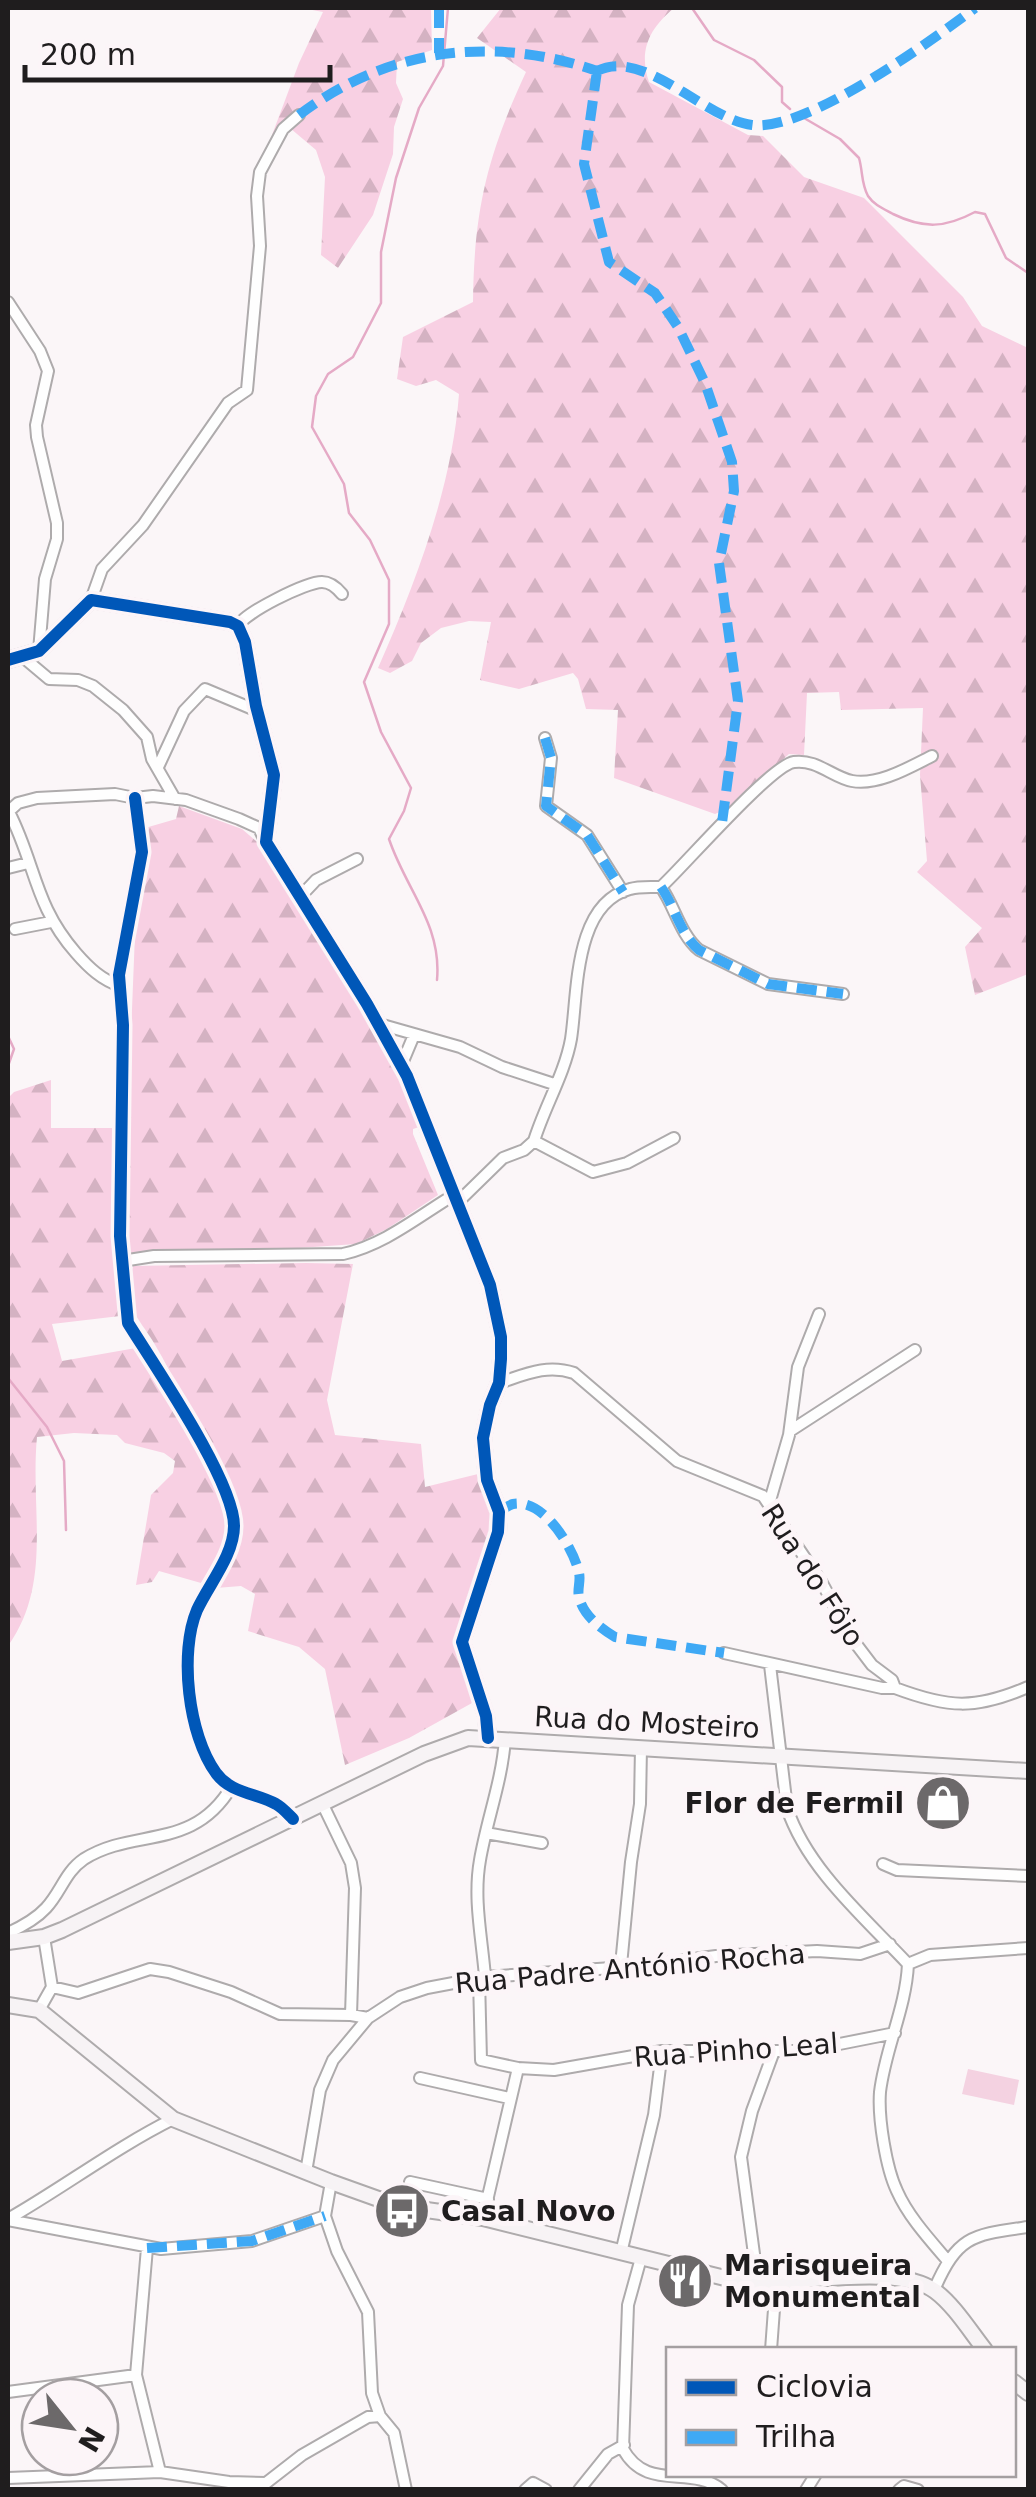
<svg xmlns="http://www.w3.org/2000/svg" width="1036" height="2497" font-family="'DejaVu Sans',sans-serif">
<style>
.grass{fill:#f4d2e1}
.forest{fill:url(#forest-firs)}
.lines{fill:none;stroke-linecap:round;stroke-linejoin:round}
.stream{stroke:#e5aac6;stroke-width:2.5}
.street-casing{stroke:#aeabac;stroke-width:14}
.secondary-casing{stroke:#aeabac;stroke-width:18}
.street{stroke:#fefefe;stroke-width:10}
.secondary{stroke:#f7f3f5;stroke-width:14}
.quiet{stroke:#3fa9f5;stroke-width:10;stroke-dasharray:20 10;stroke-linecap:butt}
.cycleway-casing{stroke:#fcf5f8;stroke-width:19}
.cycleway{stroke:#0057b8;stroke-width:12}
.labels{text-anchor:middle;stroke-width:10;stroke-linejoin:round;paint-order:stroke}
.street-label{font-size:28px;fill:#1f1d1e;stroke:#fcf5f8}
.poi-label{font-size:28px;font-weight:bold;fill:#1f1d1e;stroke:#fcf5f8;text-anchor:start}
</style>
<defs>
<pattern id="forest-firs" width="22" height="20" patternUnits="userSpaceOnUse" patternTransform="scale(2.5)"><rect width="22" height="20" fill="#f8d0e3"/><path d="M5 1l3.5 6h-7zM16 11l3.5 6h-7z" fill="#d4b2c2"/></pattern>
</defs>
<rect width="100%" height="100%" fill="#fbf6f8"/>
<path class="grass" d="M968,2069l51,11 -5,25 -52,-11z"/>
<path class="forest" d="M501,8h173c-24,20 -36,42 -25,74l99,53 15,1 41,41 60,21 99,99 19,29 46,22v626l-53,21 -10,-48 17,-19 -65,-56 10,-11 -7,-86 3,-67 -82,2 -2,-18 -32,1 -3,62 -15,-1 -60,54 -14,6 -101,-36 4,-68 -32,-1 -8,-30 -5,-6 -54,16 -39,-9 11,-58 -22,-1 -28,7 -20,15 -9,18 -22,12 -12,-5c38,-86 74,-180 81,-274l-23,-14 -20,6 -19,-7 6,-42 70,-35c1,-92 14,-146 53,-230l-49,-34z
M307,9l124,-1 1,42 -35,12 -1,21 7,16 -9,28 -1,27 -20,61 -35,53 -17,-13 4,-78 -9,-27 -32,-27 -12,12 27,-72 24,-51z
M179,806l63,23 21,18 10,20 34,44 64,99 54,115 -12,4v5l25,61 -51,34 -31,15 -100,7 -130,2v-93l9,-226 15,-85 -5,-21 31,-9z
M51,1080v48h64l5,188 -68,8 10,37 74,-13c22,30 97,146 91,179 -3,20 -15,38 -26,56l-42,-12 -7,11 -16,3 15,-90 22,-22 2,-12 -11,-8 -39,-10 -8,-8 -43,-2 -37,4c-7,73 16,146 -29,209v-548l6,-6z
M306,1263l47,1 -26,136 8,35 86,9 4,43 53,-13 16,45 -39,126 17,58 -63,35 -64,27 -20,-96 -26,-22 -51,-16 7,-37 -14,-8 -25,2c46,-77 11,-116 -30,-183 -10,-18 -17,-37 -28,-55 -18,-34 -37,-39 -25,-84z"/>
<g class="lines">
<path class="stream" d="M692,8l22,32 40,20 28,27v15l8,7
M804,118l36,21 19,19c4,14 2,25 9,38 6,9 16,13 25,18 31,15 52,14 82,-2l10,2 21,44 22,15
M437,980c5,-56 -31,-90 -48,-141l15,-28 7,-23 -30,-56 -17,-50 25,-58v-44l-19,-40 -21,-27 -5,-29 -32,-57 4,-31 12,-22 25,-17 28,-54v-51l15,-74 23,-70 24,-42 5,-58
M8,1036l6,13 -6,17
M8,1378l39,49 17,34 2,69"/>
<g class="street-casing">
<path id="street" d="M8,302l32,49 8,20 -12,54 1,12 20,86v16l-12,40 -6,72
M91,600l11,-31 41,-44 85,-122 19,-13 13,-144 -3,-50 3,-24 23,-43 16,-14
M238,626c6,-13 68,-44 84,-44 9,0 15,6 20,12
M24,658l25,21 29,1 15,6 30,24 24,27 5,22 23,40
M545,738l6,20 -5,48 41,29 36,57
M158,767l26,-56 21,-22 50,21 3,6
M135,798l7,54 -23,123 4,50 -3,211 8,87c26,42 106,158 106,203 0,29 -25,58 -37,84 -18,42 -9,125 19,163 14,20 40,20 60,31 6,3 12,10 17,15
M8,812l10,-9 19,-5 78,-4 20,4 18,-2 33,4 53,19 20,9 6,13
M9,812c27,53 25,93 67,141 13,15 26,27 44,33
M8,868l20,-5
M661,887c14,20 19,47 38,63l69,34 75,10
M299,898l17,-18 41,-21
M15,929l36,-7
M379,1024l81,23 42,20 52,17
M401,1066l13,-31
M534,1141l59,31 34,-9 47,-25
M122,1261l32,-5 189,-2c40,-9 72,-35 106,-56l9,4 45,-44 21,-8 10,-9c10,-33 31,-68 37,-102 7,-44 2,-135 59,-150 9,-3 21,-2 31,-2 23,-21 110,-122 133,-125 23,-3 38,15 58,19 26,5 58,-14 80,-25
M499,1383c27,-9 48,-19 75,-10l103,88 86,35 59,87 31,57 19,25 20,15 3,8c53,20 80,22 133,-1
M790,1431l125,-81
M769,1504l20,-69 9,-68 21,-53
M724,1653l158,35h13
M770,1665l17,143c20,61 79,111 121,156
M323,1805l28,58 4,25 -4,127
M486,1833l56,10
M883,1864l14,6 131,6
M8,1933c13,-6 28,-14 38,-25 15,-16 19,-36 38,-49 51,-32 109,-7 148,-73
M908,1964c-2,44 -23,85 -28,128 -2,26 6,76 17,99 11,25 32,48 50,69
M908,1964l22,-9 98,-7
M621,1965l10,-103 9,-58 1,-57
M485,1977c-3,-39 -12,-78 -5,-117 7,-41 22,-79 25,-121
M479,1978l2,82 37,8 36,2 108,-19h142l91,-18
M52,1987l26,6 72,-24 19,3 62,20 49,22 71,1 17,3
M39,2010l13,-23 -8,-50
M420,2078l89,20
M306,2172l14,-82 13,-30 35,-42 32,-21 27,-9 58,-11 155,-11 76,-10 101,-5 43,3 30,-10
M331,2182l-6,34 12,35 31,61 4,81 8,23 14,17 12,57
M410,2182l78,17
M483,2218l35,-150
M8,2219c56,-32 107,-71 165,-100
M8,2220l153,29 91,-8 73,-25
M147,2248l-11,127 24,97
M621,2253l33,-138 8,-64
M641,2258l-13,47 -5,144c24,44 68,15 99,41
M758,2284l-17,-127 11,-46 22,-60
M934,2290c24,-55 38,-55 94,-63
M771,2350l5,-68
M8,2392l128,-17
M8,2478l152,-6 69,10 37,1 36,-28 66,-38 12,-1
M525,2490l8,-7 13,7
M579,2490l29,-36 16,-9
M806,2490l10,-16
M899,2490l5,-4 14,4"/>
</g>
<g class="secondary-casing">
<path id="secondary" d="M8,660l31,-9 52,-51 139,22 8,4 7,16 11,64 18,69 -8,67 101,162 40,72 83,209 11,52v22l-2,24 -9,22 -7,33 4,42 12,32 -1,20 -36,110 24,74 2,22
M8,1942l36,-5 18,-7 362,-176 44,-16 560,33
M8,2005l31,5 134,109 158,63 67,24 85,12 254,63c50,7 157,-20 198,10 19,14 35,40 50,59
M1014,2382l14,11"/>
</g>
<use href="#street" class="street"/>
<use href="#secondary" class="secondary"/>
<path class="quiet" d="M439,8v45
M597,71l-13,93 25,98 46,31 23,34 27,56 27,79 2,29 -15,72 19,138 -16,122
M597,71c47,-24 109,49 155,54 54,7 179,-84 223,-117
M299,115c88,-67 194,-80 298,-44
M545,738l6,20 -5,48 41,29 36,57
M661,887c14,20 19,47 38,63l69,34 75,10
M499,1512c5,-3 9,-7 14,-8 31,-6 61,45 66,69 2,8 -2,16 0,24 4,18 21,31 36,40l109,16
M147,2248l105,-7 73,-25"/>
<g class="cycleway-casing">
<path id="cycleway" d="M8,660l31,-9 52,-51 139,22 8,4 7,16 11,64 18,69 -8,67 101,162 40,72 83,209 11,52v22l-2,24 -9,22 -7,33 4,42 12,32 -1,20 -36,110 24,74 2,22
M135,798l7,54 -23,123 4,50 -3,211 8,87c26,42 106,158 106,203 0,29 -25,58 -37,84 -18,42 -9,125 19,163 14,20 40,20 60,31 6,3 12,10 17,15"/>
</g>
<use href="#cycleway" class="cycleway"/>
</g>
<defs>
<g id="shop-disc" transform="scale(2.875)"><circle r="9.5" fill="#6c696a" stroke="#fcf5f8"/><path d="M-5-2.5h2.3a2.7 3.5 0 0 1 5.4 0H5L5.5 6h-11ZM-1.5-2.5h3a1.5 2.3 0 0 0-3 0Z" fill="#fff"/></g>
<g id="bus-disc" transform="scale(2.875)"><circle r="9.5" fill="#6c696a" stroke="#fcf5f8"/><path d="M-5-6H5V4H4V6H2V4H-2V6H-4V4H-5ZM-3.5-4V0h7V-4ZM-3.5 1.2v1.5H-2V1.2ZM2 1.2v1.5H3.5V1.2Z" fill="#fff"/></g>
<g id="restaurant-disc" transform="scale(2.875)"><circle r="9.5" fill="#6c696a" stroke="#fcf5f8"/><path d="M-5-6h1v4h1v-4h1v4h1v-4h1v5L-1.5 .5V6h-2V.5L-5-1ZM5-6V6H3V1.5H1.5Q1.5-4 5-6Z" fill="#fff"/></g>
</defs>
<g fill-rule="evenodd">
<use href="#shop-disc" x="943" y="1803"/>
<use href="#bus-disc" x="402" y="2211"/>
<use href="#restaurant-disc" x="685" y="2281"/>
</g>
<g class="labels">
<g class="street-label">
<text transform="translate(813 1575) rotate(57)" y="10">Rua do Fôjo</text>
<text transform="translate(647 1722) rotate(3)" y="10">Rua do Mosteiro</text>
<text transform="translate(630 1968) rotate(-5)" y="10">Rua Padre António Rocha</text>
<text transform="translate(736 2050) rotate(-4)" y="10">Rua Pinho Leal</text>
</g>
<g class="poi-label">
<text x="904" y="1813" text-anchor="end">Flor de Fermil</text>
<text x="441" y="2221">Casal Novo</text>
<text x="724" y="2275">Marisqueira<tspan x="724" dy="32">Monumental</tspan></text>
</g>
</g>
<rect width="1036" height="2497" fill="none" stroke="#1f1d1e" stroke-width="20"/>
<rect x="666" y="2347" width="350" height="130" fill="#fcf5f8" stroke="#a49fa1" stroke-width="2.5"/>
<rect x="686" y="2380" width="50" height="15" fill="#0057b8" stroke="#a49fa1" stroke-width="2.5"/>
<text x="756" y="2397" font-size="30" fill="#1f1d1e">Ciclovia</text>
<rect x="686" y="2430" width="50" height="15" fill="#3fa9f5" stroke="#a49fa1" stroke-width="2.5"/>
<text x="756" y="2447" font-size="30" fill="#1f1d1e">Trilha</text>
<g transform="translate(70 2427) rotate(120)"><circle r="48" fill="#fcf5f8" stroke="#a49fa1" stroke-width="2.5"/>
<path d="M0-8L18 38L0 25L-18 38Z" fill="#6c696a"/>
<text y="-15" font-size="28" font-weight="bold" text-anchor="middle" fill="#1f1d1e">N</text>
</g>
<path d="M25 65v15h305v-15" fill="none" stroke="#1f1d1e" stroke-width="5"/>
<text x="40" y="65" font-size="30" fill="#1f1d1e" stroke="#fcf5f8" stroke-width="8" paint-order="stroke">200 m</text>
</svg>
